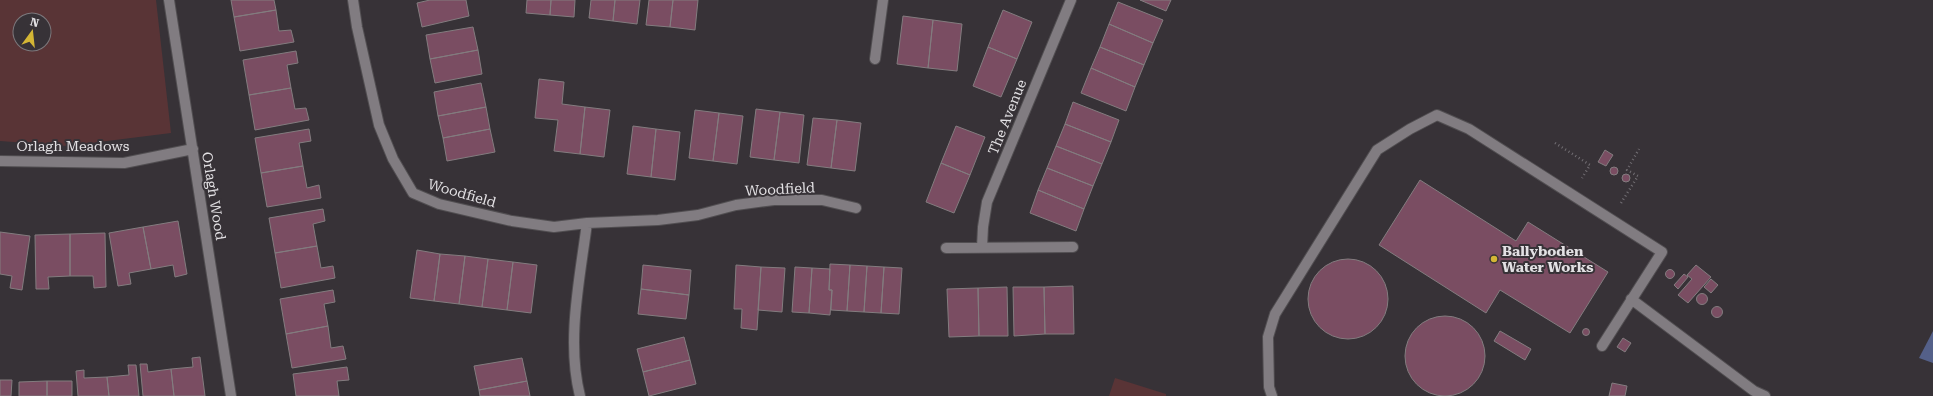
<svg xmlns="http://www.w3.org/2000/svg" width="1933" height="396" font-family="'Roboto Serif',serif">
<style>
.green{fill:#593436;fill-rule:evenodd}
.water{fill:#546089}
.building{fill:#7a4d62;stroke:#837c7f}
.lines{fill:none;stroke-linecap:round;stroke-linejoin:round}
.minor-casing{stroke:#514e51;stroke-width:12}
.path{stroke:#736f74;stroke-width:2.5;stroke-dasharray:1 3;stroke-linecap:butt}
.minor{stroke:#817c81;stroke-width:10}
.poi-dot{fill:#d4b635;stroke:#373237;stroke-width:1.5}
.labels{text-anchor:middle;stroke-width:4;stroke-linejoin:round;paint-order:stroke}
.street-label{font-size:14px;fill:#e3e1e4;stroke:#373237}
.poi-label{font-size:14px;font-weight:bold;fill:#e3e1e4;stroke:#373237;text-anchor:start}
</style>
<rect width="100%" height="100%" fill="#373237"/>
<path class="green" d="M0,0h156l15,133 -104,13 -67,-5zM20,20h24v24h-24z
M1115,378l51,16v2h-57z"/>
<path class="water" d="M1933,331v32l-14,-5z"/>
<path class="building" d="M231,0h43l2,10 -42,7z
M430,0h36l3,16 -47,11 -5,-24z
M527,0h24l-1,15 -24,-2z
M551,0h24l-1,17 -24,-2z
M591,0h24l-2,21 -24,-3z
M615,0h25l-3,24 -24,-3z
M649,0h24l-3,27 -24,-2z
M673,0h25l-3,30 -25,-3z
M1140,0h31l-5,11z
M1118,2l45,18 -10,23 -44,-19z
M276,10l3,21 12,-1 3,12 -54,9 -6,-34z
M1003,10l29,12 -15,37 -29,-12z
M903,16l30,4 -5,48 -31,-4z
M933,20l29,4 -5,47 -29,-3z
M1109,24l44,19 -9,22 -44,-18z
M473,27l5,23 -48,9 -4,-24z
M988,47l29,12 -16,38 -28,-11z
M1100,47l44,18 -9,22 -44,-19z
M478,50l4,24 -47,9 -5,-24z
M296,51l2,12 -11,2 4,23 -42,7 -6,-35z
M1091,68l44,19 -9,24 -45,-18z
M539,79l25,3 -2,22 23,3 -5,47 -26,-3 4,-31 -23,-2z
M481,83l5,24 -48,9 -4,-24z
M291,88l4,21 11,-1 3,12 -54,10 -6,-35z
M1073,102l46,18 -8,22 -46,-18z
M486,107l4,22 -47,9 -5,-22z
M585,107l25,3 -6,47 -24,-3z
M756,109l24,3 -6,48 -24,-3z
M695,110l24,3 -6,48 -24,-3z
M780,112l24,3 -5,48 -25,-3z
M719,113l24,3 -6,48 -24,-3z
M813,118l24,2 -6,48 -24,-3z
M837,120l24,3 -6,48 -24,-3z
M1065,124l46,18 -9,22 -46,-18z
M633,126l23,3 -5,48 -24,-3z
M956,126l29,11 -15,38 -29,-12z
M309,129l2,12 -12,2 4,23 -42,7 -6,-35z
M490,129l5,23 -48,9 -4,-23z
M656,129l24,3 -5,48 -24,-3z
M1056,146l46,18 -9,22 -46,-18z
M1605,150l8,5 -7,11 -8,-4z
M941,163l29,12 -16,38 -28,-11z
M303,166l4,22 12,-3 2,13 -54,9 -6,-34z
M1610 171a4 4 0 1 1 8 0a4 4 0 1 1-8 0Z
M1047,168l46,18 -9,23 -46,-19z
M1622 178a4 4 0 1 1 8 0a4 4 0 1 1-8 0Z
M1420,180l96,61 12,-19 80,50 -38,61 -70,-43 -14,23 -107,-68z
M1038,190l46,19 -8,22 -46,-18z
M323,209l2,12 -12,3 4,22 -42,7 -6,-35z
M178,221l9,53 -12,3 -2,-12 -22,4 -8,-42z
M143,227l8,42 -22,4 2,11 -13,2 -9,-53z
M0,232l30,4 -8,54 -12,-2 2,-12 -12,-2z
M105,233l1,54 -12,1 -1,-12h-23v-42z
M70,234v42l-22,1 1,12h-13l-1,-54z
M317,246l4,22 12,-2 2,12 -54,10 -6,-35z
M417,250l23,4 -6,47 -24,-3z
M440,254l25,2 -6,48 -25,-3z
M465,256l23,3 -6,48 -23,-3z
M488,259l25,3 -6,48 -25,-3z
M1308 299a40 40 0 1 1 80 0a40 40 0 1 1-80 0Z
M513,262l24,3 -6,48 -24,-3z
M830,264l20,1 -3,46 -16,-1 1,-20h-3z
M643,265l48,5 -2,25 -48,-6z
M736,265l25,2 -4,63 -16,-2 1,-19h-8z
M850,265l17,1 -3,46 -17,-1z
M1696,265l15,12 -23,26 -10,-8 14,-16 -5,-4z
M867,266l17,1 -3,46 -17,-1z
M761,267l24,1 -3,44 -24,-2z
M795,267l17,1 -3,45 -17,-1z
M884,267l18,1 -3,46 -18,-1z
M812,268l18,1 -1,21h3l-2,25 -21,-2z
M1665.5 274a4.5 4.5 0 1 1 9 0a4.5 4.5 0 1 1-9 0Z
M1684,274l4,3 -10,12 -4,-4z
M1711,279l7,6 -7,8 -7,-6z
M1073,286l1,48h-29l-1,-47z
M1007,287l1,49h-29l-1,-48z
M1013,287h31l1,47 -31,2z
M978,288l1,48 -30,1 -2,-48z
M641,289l48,6 -3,24 -48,-5z
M333,290l2,12 -11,2 4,22 -42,8 -6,-35z
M1696.5 299a5.5 5.5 0 1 1 11 0a5.5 5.5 0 1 1-11 0Z
M1711.5 312a5.5 5.5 0 1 1 11 0a5.5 5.5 0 1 1-11 0Z
M1405 356a40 40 0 1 1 80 0a40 40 0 1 1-80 0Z
M328,326l3,22 12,-2 3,13 -54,9 -6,-34z
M1582.5 332a3.5 3.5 0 1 1 7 0a3.5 3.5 0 1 1-7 0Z
M1500,331l31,18 -6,11 -31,-19z
M684,337l6,23 -47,12 -6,-23z
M1623,338l8,5 -6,9 -8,-5z
M200,357l5,39h-31l-3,-27 22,-2 -1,-9z
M522,358l5,23 -48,9 -5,-24z
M690,360l6,24 -47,12 -6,-24z
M140,364h7l1,8 23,-3 3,27h-31z
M128,365h8l3,31h-30l-2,-19 22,-2z
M347,367l2,13 -12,1 2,15h-43l-3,-22z
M84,370v8l23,-1 2,19h-31l-2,-25z
M0,380h12l-1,16h-11z
M47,381v15h-28v-14z
M47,381h25v15h-25z
M527,381l3,15h-50l-1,-6z
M1612,383l15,3 -2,10h-16z"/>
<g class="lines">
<g class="minor-casing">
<path id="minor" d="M169,0l62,396
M353,0l4,27 22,98 14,34 20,34 26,11 73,17 42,6 33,-4 71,-3 40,-5 38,-10 38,-5h48l34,8
M875,59l8,-59
M0,161l124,2 69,-14
M982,247l1,-20 4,-25 84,-202
M946,248l127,-1
M1631,299l123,92 11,5
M580,396c-14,-55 0,-118 7,-173
M1272,396l-3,-9 -1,-50 7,-23 102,-164 33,-21 27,-14 32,14 193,123 -60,94"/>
</g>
<path class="path" d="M1555,143l35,22 -8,13
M1621,203l17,-27 -11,-6 12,-21"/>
<use href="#minor" class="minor"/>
</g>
<circle class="poi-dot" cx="1494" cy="259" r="4"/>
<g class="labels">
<g class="street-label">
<text transform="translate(1007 117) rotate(-68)" y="5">The Avenue</text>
<text x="73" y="151">Orlagh Meadows</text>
<text transform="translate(780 189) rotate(-3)" y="5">Woodfield</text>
<text transform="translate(462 193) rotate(16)" y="5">Woodfield</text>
<text transform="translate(214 196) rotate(81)" y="5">Orlagh Wood</text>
</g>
<g class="poi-label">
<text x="1502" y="256">Ballyboden<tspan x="1502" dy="16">Water Works</tspan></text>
</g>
</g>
<g transform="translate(32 32) rotate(15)"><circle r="19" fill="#373237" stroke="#7c787c"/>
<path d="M0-3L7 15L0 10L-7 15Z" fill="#d4b635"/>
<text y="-6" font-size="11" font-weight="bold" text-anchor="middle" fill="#e3e1e4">N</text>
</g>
</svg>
